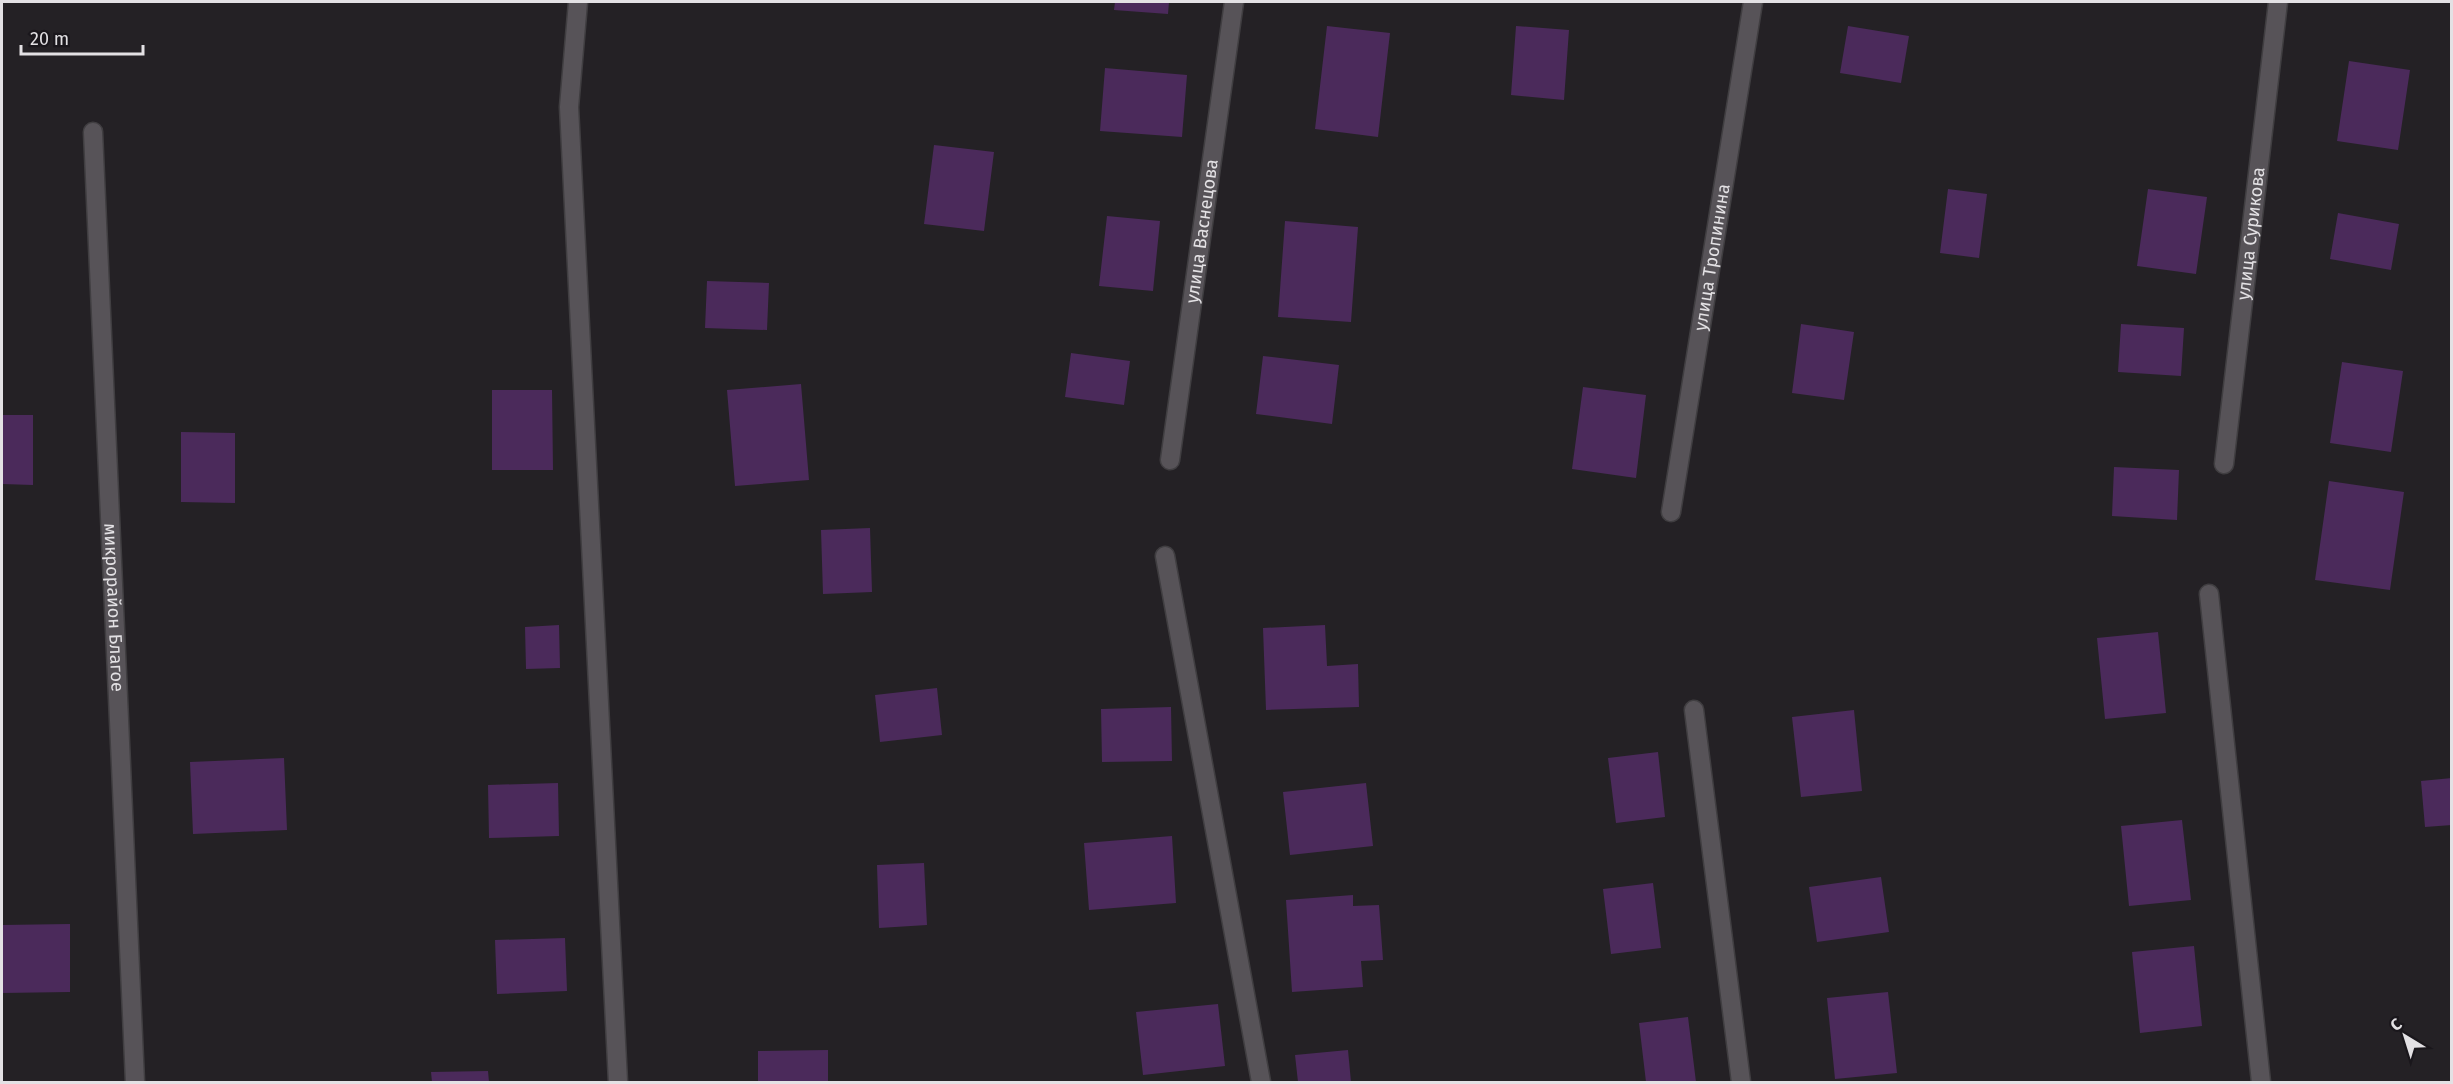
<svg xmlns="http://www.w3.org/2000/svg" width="2453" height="1084" font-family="'Fira Sans',sans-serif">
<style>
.building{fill:#4b2a5b}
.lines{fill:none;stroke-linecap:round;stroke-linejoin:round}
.street-casing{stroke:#403e41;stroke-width:21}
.street{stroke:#575358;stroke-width:18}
.labels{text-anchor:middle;stroke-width:4.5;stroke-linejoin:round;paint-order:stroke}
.street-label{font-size:18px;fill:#e3e1e4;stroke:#1a171c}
</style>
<rect width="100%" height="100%" fill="#242125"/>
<path class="building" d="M1115,2h54l-1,12 -54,-4z
M1327,26l63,7 -12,104 -63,-8z
M1516,26l53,4 -5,70 -53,-5z
M1848,26l61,10 -8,47 -61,-10z
M2349,61l61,9 -12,80 -61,-9z
M1105,68l82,7 -5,62 -82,-6z
M934,145l60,7 -10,79 -60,-7z
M1948,189l39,5 -8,64 -39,-5z
M2148,189l59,8 -11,77 -59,-8z
M2338,213l61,11 -8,46 -61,-11z
M1107,216l53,5 -7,70 -54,-5z
M1285,221l73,6 -7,95 -73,-5z
M707,281l62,2 -2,47 -62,-2z
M1801,324l53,8 -10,68 -52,-7z
M2121,324l63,4 -3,48 -63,-4z
M1071,353l59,8 -6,44 -59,-8z
M1263,356l76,9 -7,59 -76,-10z
M2342,362l61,9 -12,81 -61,-9z
M801,384l8,96 -74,6 -8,-96z
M1583,387l63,8 -10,83 -64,-9z
M492,390h60l1,80h-61z
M2,415h31v70l-31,-1z
M181,432l54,1v70l-54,-1z
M2114,467l65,3 -2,50 -65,-4z
M2329,481l75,11 -14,98 -75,-10z
M870,528l2,64 -49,2 -2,-64z
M559,625l1,43 -34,1 -1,-42z
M1325,625l2,41 31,-2 1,43 -93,3 -3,-82z
M2158,632l8,81 -61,6 -8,-81z
M937,688l5,47 -62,7 -5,-47z
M1171,707l1,54 -70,1 -1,-53z
M1854,710l8,81 -61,6 -9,-80z
M1658,752l7,65 -49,6 -8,-65z
M284,758l3,72 -94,4 -3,-72z
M2452,778v47l-27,2 -4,-46z
M558,783l1,53 -70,2 -1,-53z
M1366,783l7,63 -83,9 -7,-63z
M2182,820l9,80 -62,6 -8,-80z
M1172,836l4,67 -87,7 -5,-67z
M924,863l3,62 -48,3 -2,-63z
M1881,877l8,55 -72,10 -8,-55z
M1653,883l8,65 -50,6 -8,-65z
M1353,895v11l26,-1 4,55 -22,1 2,26 -71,5 -6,-92z
M70,924v68l-68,1v-68z
M565,938l2,53 -70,3 -2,-54z
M2194,946l8,80 -62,7 -8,-81z
M1888,992l9,81 -62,6 -8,-81z
M1218,1004l7,62 -82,9 -7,-63z
M1688,1017l8,65h-50l-7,-59z
M828,1050v32h-70v-31z
M1348,1050l3,32h-53l-3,-27z
M488,1071l1,11h-57l-1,-10z"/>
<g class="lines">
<g class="street-casing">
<g id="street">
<path d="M578,2l-9,105 49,975"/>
<path id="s1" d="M93,132l42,950"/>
<path id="s2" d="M1170,460l64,-458"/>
<path id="s3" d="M2224,464l54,-462"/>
<path id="s4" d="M1671,512l82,-510"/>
<path d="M1165,556l96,526"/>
<path d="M2209,594l52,488"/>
<path d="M1694,710l47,372"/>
</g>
</g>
<use href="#street" class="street"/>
</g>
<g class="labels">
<g class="street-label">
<text dy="6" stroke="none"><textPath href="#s2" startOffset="231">улица Васнецова</textPath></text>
<text dy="6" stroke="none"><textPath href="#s3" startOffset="232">улица Сурикова</textPath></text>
<text dy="6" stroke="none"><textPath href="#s4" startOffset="258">улица Тропинина</textPath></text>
<text dy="6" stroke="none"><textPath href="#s1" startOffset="476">микрорайон Благое</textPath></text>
</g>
</g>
<rect width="2453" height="1084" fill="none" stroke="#e3e1e4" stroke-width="6"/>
<g transform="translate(2405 1036) rotate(322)" stroke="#1a171c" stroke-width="4.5" paint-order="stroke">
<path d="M0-4.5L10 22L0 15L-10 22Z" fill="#e3e1e4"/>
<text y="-9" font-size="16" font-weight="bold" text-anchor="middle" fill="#e3e1e4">С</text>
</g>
<path d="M21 45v9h122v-9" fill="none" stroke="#e3e1e4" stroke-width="3"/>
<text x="30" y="45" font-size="18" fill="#e3e1e4" stroke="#1a171c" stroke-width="4.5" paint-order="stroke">20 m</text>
</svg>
